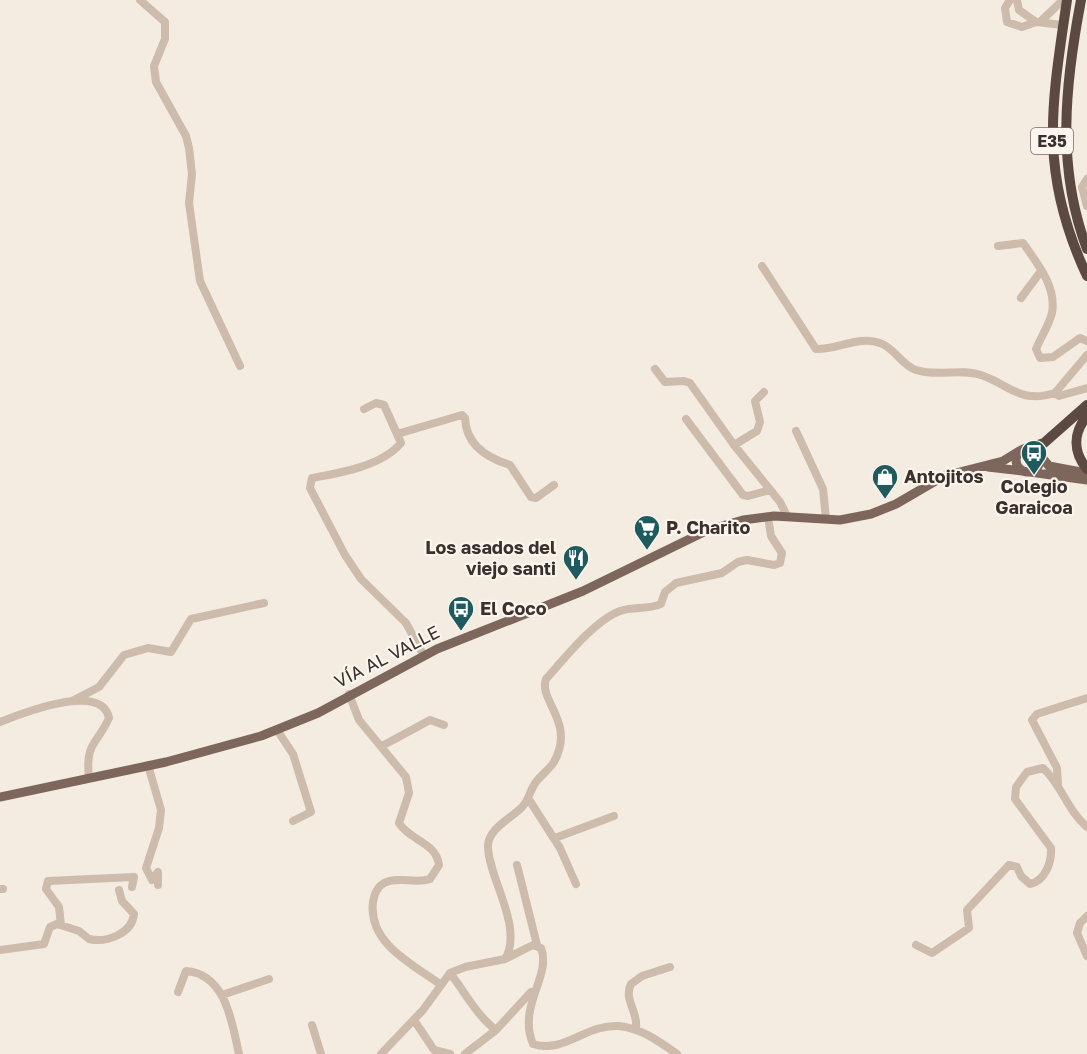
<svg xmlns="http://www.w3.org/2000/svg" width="1087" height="1054" font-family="'Golos Text',sans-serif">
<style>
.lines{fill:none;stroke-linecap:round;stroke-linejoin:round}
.minor{stroke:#cdbbac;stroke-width:8}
.major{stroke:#7d675c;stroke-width:9}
.highway{stroke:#5c4a42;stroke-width:10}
.labels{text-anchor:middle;stroke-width:4.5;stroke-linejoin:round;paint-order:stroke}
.shield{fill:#fbf5ee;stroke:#756b66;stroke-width:1.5}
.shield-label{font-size:16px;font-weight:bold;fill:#3b302b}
.poi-label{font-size:18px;font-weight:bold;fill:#3b302b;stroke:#fbf5ee;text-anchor:start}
.street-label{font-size:18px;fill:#3b302b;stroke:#fbf5ee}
</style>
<rect width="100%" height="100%" fill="#f4ebe1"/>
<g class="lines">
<path class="minor" d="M140,0l25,22v17l-11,27 2,16 30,54 3,12 3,26 -3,29 11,78 40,85
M1010,0l-5,8 2,14 15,5 14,-5
M1017,0l2,10 17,12 27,3
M1041,21l22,-21
M1087,179l-5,8 5,19
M998,246l25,-3c14,20 34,44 29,70 -3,12 -11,24 -16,36l4,9 13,-1 27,-19 7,3
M762,266l54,83c21,1 43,-14 64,-6 15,5 21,22 36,27 21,7 45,-2 65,5 29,10 39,29 74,18
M1021,298l20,-27
M1087,355l-32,38 4,3 28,-8
M655,369l10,13 19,-1 6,2 44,62 46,57 7,14
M364,409l12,-6 8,2 17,38c-19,23 -61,30 -89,35l-2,10 35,67 16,24 45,44 18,33
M686,419l57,76 5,1 22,-6
M796,431l27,58 3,30
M397,434l65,-19 3,3c1,27 22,40 45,47l21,32 5,1 18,-13
M734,445l23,-14 3,-9 -5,-21 9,-9
M349,694l10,26 47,57 3,16 -10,30c10,17 37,19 40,42l-9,14c-14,5 -32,-3 -46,4 -7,4 -10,12 -11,19 -5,41 39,62 67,82
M72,701l27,-14 25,-32 24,-7 23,4 20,-33 73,-16
M0,722c20,-8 102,-41 109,-4 -12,27 -24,24 -20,60
M277,730l16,24 18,58 -18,9
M382,746l48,-26 14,5
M148,765l13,45 -2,18 -13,40 6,12 6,-8v13
M1058,784l-1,-16 -25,-48 5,-6 50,-16
M528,798l32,50 16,36
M555,838l59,-22
M517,865l20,80
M0,889h3
M1087,916l-7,7 -3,10 10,23
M61,925l-2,-18 -13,-18 2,-8 86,-4 -2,10
M916,945l16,8 37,-25 -2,-18 42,-45 8,2 4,9 9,8c15,-3 22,-22 21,-36l-36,-49 1,-12 11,-15 16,-4c19,17 24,42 44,59
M0,950l44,-6 6,-17 7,-3 22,7 10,8c17,4 43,-5 45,-25l-12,-13 -3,-11
M505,959c19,-31 -16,-80 -17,-112 -1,-18 24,-29 34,-40 7,-7 8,-17 14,-25 5,-7 13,-12 18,-20 22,-40 -16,-61 -8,-83 18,-20 49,-59 74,-68 13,-5 29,-1 41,-7l4,-12 11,-9 46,-10 16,-11 9,-2 27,5 6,-2 2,-10 -11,-17 -3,-19
M450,973c15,19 26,42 46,57
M178,992l8,-21c40,3 46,52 53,83
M222,995l47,-16
M414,1020l20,30 16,4
M312,1025l9,29
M636,1029c3,-16 -13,-30 -5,-45l11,-8 28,-9
M381,1054l42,-44 27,-37 15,-6 40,-8 28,-14 8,3c11,28 -24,58 -8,96 32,10 52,-20 86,-18 22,2 41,16 58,28
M465,1054l31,-24 35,-38"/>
<path class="major" d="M1016 460a12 12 0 1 1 24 0a12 12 0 1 1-24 0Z
M1039,454l10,12 38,7
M988,467l34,4
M1030,472l57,8
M0,797l166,-35 95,-26 57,-23 119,-64 146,-58 125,-61 35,-10 31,-4 66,4 31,-6 25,-10 48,-28 59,-15 18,-11"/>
<path class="highway" d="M1067,0c-16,108 -28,173 20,276
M1081,0c-16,84 -25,167 6,249
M1087,416c-14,17 -14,36 0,53
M1029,448l15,-5 43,-38"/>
</g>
<defs>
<g id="bus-pin" transform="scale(1.35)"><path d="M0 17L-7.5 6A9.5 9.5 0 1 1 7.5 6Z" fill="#1f5a5e" stroke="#fbf5ee"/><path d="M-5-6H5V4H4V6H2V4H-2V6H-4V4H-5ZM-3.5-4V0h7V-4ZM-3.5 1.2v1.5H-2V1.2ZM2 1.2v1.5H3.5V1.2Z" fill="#fff"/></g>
<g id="shop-pin" transform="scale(1.35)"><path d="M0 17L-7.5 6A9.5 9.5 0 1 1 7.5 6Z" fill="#1f5a5e" stroke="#fbf5ee"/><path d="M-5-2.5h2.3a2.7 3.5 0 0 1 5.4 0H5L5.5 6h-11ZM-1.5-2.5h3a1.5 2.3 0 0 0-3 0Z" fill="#fff"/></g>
<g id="supermarket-pin" transform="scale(1.35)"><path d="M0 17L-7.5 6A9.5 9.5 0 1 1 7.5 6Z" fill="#1f5a5e" stroke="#fbf5ee"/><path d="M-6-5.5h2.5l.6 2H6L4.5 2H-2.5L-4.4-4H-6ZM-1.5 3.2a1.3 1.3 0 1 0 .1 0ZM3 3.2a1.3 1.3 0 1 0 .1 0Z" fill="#fff"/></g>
<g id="restaurant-pin" transform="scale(1.35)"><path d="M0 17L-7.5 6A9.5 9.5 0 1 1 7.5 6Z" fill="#1f5a5e" stroke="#fbf5ee"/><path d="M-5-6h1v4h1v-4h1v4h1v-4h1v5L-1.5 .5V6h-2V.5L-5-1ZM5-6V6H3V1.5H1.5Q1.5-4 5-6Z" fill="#fff"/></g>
</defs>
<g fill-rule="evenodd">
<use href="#bus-pin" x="1034" y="453"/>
<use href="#shop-pin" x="885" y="477"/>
<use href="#supermarket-pin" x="647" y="528"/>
<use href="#restaurant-pin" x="576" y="558"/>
<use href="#bus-pin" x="461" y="609"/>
</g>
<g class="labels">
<rect class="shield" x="1031" y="128" width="42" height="26" rx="4.5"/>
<g class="shield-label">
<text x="1052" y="147">E35</text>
</g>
<g class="poi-label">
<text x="904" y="483">Antojitos</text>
<text x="1034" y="493" text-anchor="middle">Colegio<tspan x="1034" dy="21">Garaicoa</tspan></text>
<text x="666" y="534">P. Charito</text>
<text x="556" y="554" text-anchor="end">Los asados del<tspan x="556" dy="21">viejo santi</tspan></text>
<text x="480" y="615">El Coco</text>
</g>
<g class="street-label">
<text transform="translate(387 657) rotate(-27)" y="6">VÍA AL VALLE</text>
</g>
</g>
</svg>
